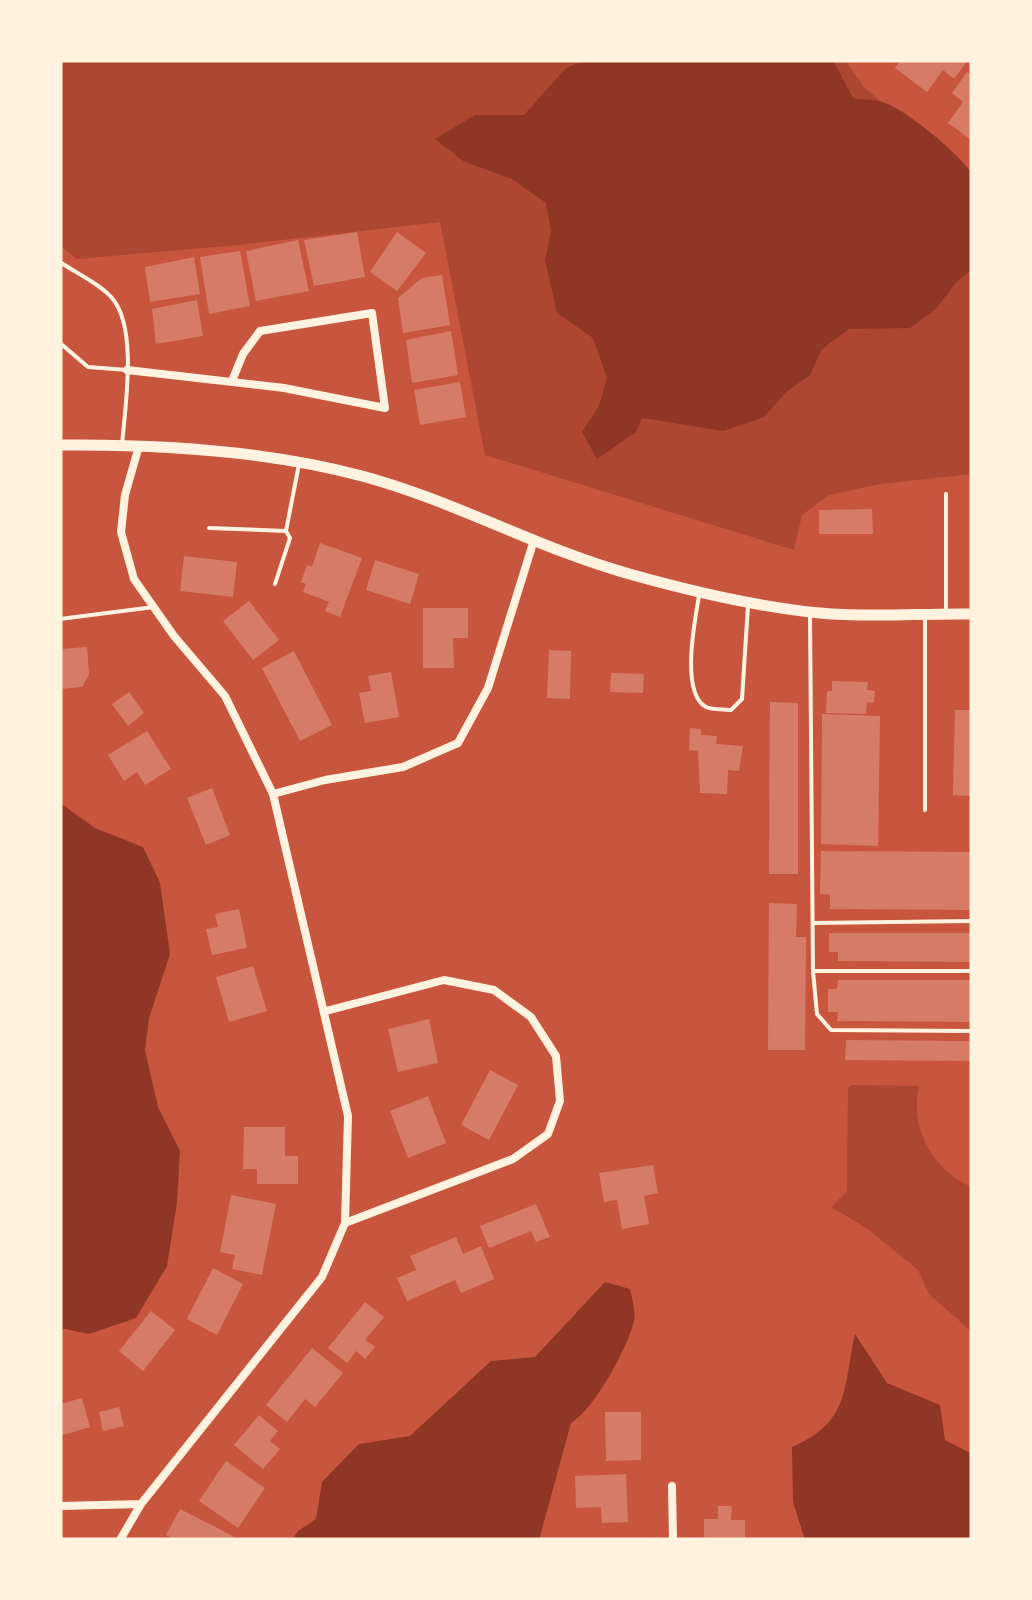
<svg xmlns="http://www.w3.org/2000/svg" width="1032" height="1600" font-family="Arial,sans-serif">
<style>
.green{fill:#ae4732}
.water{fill:#8f3625}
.building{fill:#d67c66}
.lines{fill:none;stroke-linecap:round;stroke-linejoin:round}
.service{stroke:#fff3e0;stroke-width:4}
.minor{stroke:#fff3e0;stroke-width:8}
.secondary{stroke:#fff3e0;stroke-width:11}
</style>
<rect width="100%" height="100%" fill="#c8553d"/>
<path class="green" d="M60,60h785l19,27 108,94v293l-92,10 -51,11 -27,20 -8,35 -309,-95 -45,-233 -202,23 -161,14 -17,-13z
M851,1085l68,1c-10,41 14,85 53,101v145l-43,-38 -11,-24 -50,-41 -37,-22 16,-16 1,-103z"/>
<path class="water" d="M585,60h248l20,38c10,2 23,1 32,5 20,6 77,53 87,71v95l-17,15 -19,25 -26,19 -61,1 -27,20 -12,26 -24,17 -22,25 -41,14 -81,-13 -6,14 -39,27 -15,-27 17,-26 8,-28 -14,-40 -36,-25 -12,-53 6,-29 -5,-28 -34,-24 -49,-18 -28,-22 40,-24h49l42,-47z
M60,803l35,25 48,19 17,36 10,71 -21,64 -4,32 13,57 22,44 -3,51 -10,64 -31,52 -47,16 -29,-6z
M605,1282l25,7c2,10 6,23 4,32 -7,28 -39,87 -63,102l-32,117h-247l6,-9 18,-12 6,-37 37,-38 51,-8 81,-75 44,-4z
M855,1334l32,49 53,22 5,35 27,14v86h-167l-12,-38 -1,-55c58,-25 51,-58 63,-113z"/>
<path class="building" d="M901,60h67l-14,19 -11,-9 -16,22 -32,-24z
M967,72l5,4 -2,63 -22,-16 15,-21 -11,-9z
M357,232l8,45 -51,9 -10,-46z
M397,232l29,21 -29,38 -27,-19z
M298,240l11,51 -53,10 -10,-50z
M240,251l10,55 -41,8 -9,-57z
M194,257l6,37 -50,8 -5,-35z
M442,275l8,50 -47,8 -5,-35 24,-20z
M197,300l6,36 -47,8 -4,-35z
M451,331l7,44 -46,8 -6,-43z
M460,382l6,35 -46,8 -6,-35z
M872,509l1,25h-54v-24z
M320,543l42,15 -22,59 -15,-6 4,-9 -26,-10 3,-8 -5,-2 6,-17 5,2z
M184,556l53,6 -4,35 -53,-6z
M375,560l44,14 -9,30 -44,-14z
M249,601l30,39 -26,20 -30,-39z
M423,608h45v30h-15l1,30h-31z
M87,647l2,27 -7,13 -22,2v-40z
M549,650l22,1 -1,48 -23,-1z
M294,651l38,74 -32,16 -38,-73z
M391,672l8,45 -34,6 -6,-30 12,-2 -3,-15z
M611,673l33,1 -1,19 -33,-1z
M832,681l36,1 -1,8 8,1 -1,12 -7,-1 -1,12 -40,-1 1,-22h5z
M129,692l15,21 -16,13 -16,-22z
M770,702l28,1v171h-29z
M955,710h17v86l-19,-1z
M822,714l58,2 -2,130 -57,-2z
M690,728l11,1v6l16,1 -1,8 27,2 -4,25 -11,-1 -1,24 -27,-1 -2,-42 -9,-1z
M147,731l24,38 -26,16 -8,-13 -13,9 -16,-26z
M212,788l18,47 -24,10 -19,-47z
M821,851l151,1v58l-142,-1v-14l-10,-1z
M769,903l28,1 -1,33h10l-1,113h-37z
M239,909l8,39 -35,7 -6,-26 12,-2 -3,-13z
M829,933h143v29l-134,-1v-9h-9z
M253,966l14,45 -38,11 -13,-45z
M838,980h134v42l-135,-1 1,-9h-10v-23h9z
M429,1019l9,44 -40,9 -10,-43z
M846,1040l126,1v20l-127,-1z
M490,1070l28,15 -29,55 -28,-15z
M428,1096l18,47 -38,15 -18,-47z
M244,1127h41v29h13v28h-41v-15h-14z
M653,1165l5,28 -14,3 5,28 -27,5 -5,-29 -13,2 -5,-29z
M231,1195l45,9 -14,71 -30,-6 3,-14 -15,-3z
M536,1204l14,33 -14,5 -5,-11 -42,17 -9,-22z
M456,1237l7,17 18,-8 13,33 -33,14 -6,-13 -48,21 -10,-23 19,-8 -6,-14z
M213,1268l30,16 -26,51 -30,-16z
M365,1302l19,15 -19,23 10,7 -10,12 -9,-8 -9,12 -19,-15z
M151,1311l24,19 -32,41 -24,-20z
M312,1348l31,25 -28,34 -10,-8 -18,23 -21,-17z
M82,1398l8,29 -30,9v-32z
M119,1407l5,19 -21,5 -4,-19z
M605,1412h36v48l-35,1z
M259,1415l19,16 -8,10 10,8 -17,20 -29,-24z
M226,1461l39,27 -27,40 -39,-27z
M626,1474l2,48 -26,1 -1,-16 -25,1 -1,-32z
M718,1506h14l-1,14h14v20h-41v-21h14z
M180,1509l53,27 -2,4h-55l-10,-5z"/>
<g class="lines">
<path class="service" d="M60,262c16,11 40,22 52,36 26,30 13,109 10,147
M60,343l28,24 39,3
M946,494v115
M209,528l77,3 13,-67
M275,584l15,-46 -4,-7
M699,596c-4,24 -19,97 7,111 6,3 18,2 25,3l11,-11 6,-93
M810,616l3,355 4,43 14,16 141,1
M60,619l94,-12
M925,810v-192
M813,923l159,-2
M813,971h159"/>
<path class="minor" d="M127,370l157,18 101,20 -13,-95 -112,18 -17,23 -11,27
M273,794l52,-14 78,-13 55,-24 30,-55 46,-148
M326,1011l118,-31 50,10 37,27 25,39 4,45 -12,33 -35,25 -168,64
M672,1486l1,54
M60,1506l81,-2
M120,1540l21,-36 181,-227 23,-54 3,-107 -75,-322 -48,-98 -51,-60 -40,-57 -13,-47 4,-37 14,-49"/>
<path class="secondary" d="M60,445c100,-1 205,5 302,31 93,25 179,74 271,99 61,17 125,32 187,38 50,5 102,0 152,1"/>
</g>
<rect width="1032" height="1600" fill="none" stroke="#fff3e0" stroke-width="125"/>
</svg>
